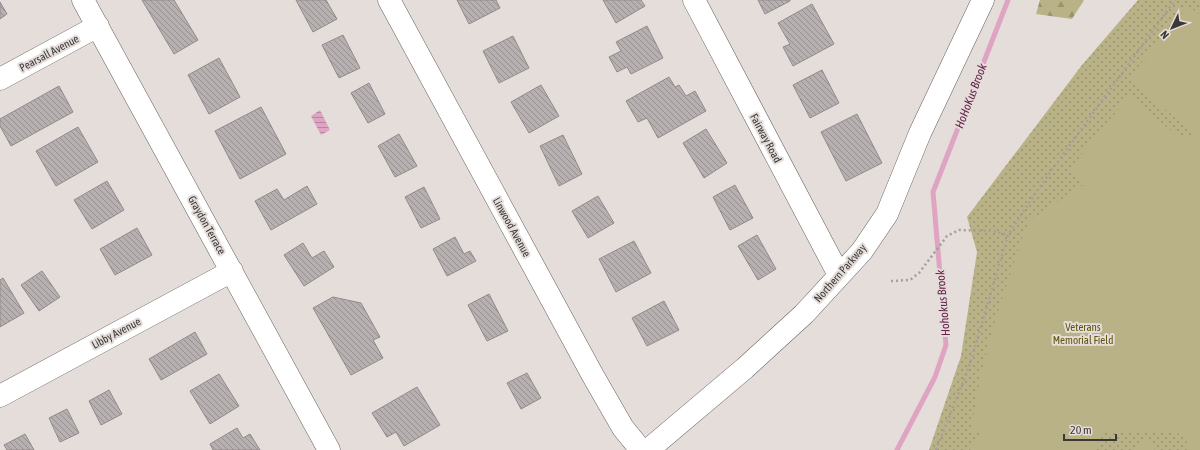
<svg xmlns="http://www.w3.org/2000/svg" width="1200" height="450" font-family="'Asap Condensed',sans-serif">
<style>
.forest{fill:url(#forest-firs)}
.park{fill:url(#park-dots)}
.pitch{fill:#bab287}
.water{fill:url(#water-rules)}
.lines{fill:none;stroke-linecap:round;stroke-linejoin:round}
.stream{stroke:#dfa4c1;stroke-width:5}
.building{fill:url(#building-back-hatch);stroke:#928b8b}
.minor-casing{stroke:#66605e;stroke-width:23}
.major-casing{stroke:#66605e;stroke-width:23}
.path{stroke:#a39e9c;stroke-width:2.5;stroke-dasharray:2 3;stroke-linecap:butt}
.minor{stroke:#fff;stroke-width:22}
.major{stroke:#fff;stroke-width:22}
.labels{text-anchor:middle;stroke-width:4;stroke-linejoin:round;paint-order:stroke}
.street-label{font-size:11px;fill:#3b3837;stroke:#e4ddda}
.park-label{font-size:11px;fill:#5f5208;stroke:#e4ddda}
.water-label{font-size:12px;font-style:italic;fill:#652148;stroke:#e4ddda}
</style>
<defs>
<pattern id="forest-firs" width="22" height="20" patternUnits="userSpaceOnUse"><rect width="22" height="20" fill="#bab287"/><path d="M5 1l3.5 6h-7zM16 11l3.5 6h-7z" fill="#98926f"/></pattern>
<pattern id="park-dots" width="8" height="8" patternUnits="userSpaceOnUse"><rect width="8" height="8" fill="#bab287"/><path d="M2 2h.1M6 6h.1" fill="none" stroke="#98926f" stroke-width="1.8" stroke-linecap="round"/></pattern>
<pattern id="water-rules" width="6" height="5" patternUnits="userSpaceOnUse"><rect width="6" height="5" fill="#dfa4c1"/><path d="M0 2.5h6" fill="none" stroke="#b6879e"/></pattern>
<pattern id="building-back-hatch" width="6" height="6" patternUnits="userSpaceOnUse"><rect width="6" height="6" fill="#b7b0b0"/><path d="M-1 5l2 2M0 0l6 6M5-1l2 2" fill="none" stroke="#969090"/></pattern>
</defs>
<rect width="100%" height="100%" fill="#e4ddda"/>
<path class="forest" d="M1040,0h44l-12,19 -36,-5z"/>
<path class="park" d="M1138,0h62v450h-271l32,-94 16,-104 -10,-35 115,-152z"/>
<path class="pitch" d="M1188,6l12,9v435h-13l-1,-15 -19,-3 -65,1 2,2 -12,15h-122l14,-18h-13l9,-56 15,-56 27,-82 8,-18 55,-36 -16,-14 60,-74 50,41 16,-3 -67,-55z
M1146,439l9,11h-22z"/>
<path class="water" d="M320,110l10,20 -9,5 -10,-19z"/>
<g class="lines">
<path class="stream" d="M897,450l38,-73 11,-32 -13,-153 75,-192"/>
</g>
<path class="building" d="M142,0h32l24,40 -24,14z
M296,0h30l11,19 -24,13z
M457,0h39l4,8 -31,16z
M603,0h38l4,6 -29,17z
M758,0h32v1l-25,13z
M0,2l7,12 -7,5z
M812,4l22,40 -41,22 -10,-19 7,-3 -12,-21z
M647,26l16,32 -32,16 -4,-7 -10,5 -8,-15 12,-6 -5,-9z
M343,35l17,33 -21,10 -17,-33z
M513,36l16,32 -30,15 -16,-32z
M219,58l21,39 -31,17 -21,-39z
M822,70l17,33 -29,15 -17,-33z
M669,77l6,10 4,-2 7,11 9,-5 11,20 -48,27 -11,-20 -9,4 -12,-21z
M369,83l16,31 -17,9 -17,-30z
M541,85l18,31 -30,17 -18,-31z
M59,86l14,26 -62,34 -11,-20v-7z
M261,107l25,47 -46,25 -25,-48z
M857,114l25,49 -36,18 -25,-49z
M78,127l20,35 -42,24 -20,-35z
M706,129l21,34 -23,15 -21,-35z
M399,134l18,32 -22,11 -17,-31z
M563,135l19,39 -23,12 -19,-40z
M107,181l17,29 -32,19 -18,-29z
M735,185l18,33 -23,12 -17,-33z
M307,186l10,18 -46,26 -16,-29 22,-12 7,11z
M424,187l16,32 -19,9 -16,-31z
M598,196l16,27 -26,15 -16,-27z
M137,228l15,27 -37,20 -15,-26z
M757,235l19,34 -18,11 -20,-34z
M455,237l9,17 6,-3 6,10 -29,15 -14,-27z
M634,241l17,32 -35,19 -17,-33z
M303,243l9,15 12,-7 10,16 -30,19 -20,-31z
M42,271l18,26 -21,14 -18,-26z
M3,278l21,35 -24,14v-47z
M489,294l19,37 -21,10 -19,-36z
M333,297l28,6 19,34 -7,3 10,18 -32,17 -38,-67z
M664,301l15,29 -32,16 -15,-28z
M195,332l12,22 -46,26 -12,-21z
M527,373l14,25 -20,11 -14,-26z
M219,374l20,32 -29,18 -20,-33z
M417,387l23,38 -36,21 -8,-14 -9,5 -15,-24z
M109,390l13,24 -21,11 -12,-24z
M67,409l12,24 -19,9 -11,-24z
M237,428l6,10 7,-4 10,16h-47l-3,-6z
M25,434l9,16h-27l-3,-5z"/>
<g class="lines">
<g class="minor-casing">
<path id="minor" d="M83,0l246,450
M694,0l145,275
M0,79l98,-53
M0,396l232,-125
M648,450l97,-82 59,-54 58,-63 25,-37 33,-81 63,-133"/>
</g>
<g class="major-casing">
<path id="major" d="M389,0l203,374 31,54 18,22"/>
</g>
<path class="path" d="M891,281l19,-1 9,-7 28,-37 12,-6 35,1 14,4
M936,450l33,-83 39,-132 28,-43 139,-192"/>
<use href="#minor" class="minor"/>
<use href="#major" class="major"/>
</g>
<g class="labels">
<g class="street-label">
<text transform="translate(49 53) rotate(-28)" y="4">Pearsall Avenue</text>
<text transform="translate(766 138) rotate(62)" y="4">Fairway Road</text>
<text transform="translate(207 225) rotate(61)" y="4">Graydon Terrace</text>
<text transform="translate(512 227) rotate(61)" y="4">Linwood Avenue</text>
<text transform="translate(840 273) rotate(-49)" y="4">Northern Parkway</text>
<text transform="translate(116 333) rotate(-28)" y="4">Libby Avenue</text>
</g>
<g class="park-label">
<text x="1083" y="331">Veterans<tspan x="1083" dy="13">Memorial Field</tspan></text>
</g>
<g class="water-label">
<text transform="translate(971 96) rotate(-69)" y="4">HoHoKus Brook</text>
<text transform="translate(943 303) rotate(-95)" y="4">Hohokus Brook</text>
</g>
</g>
<g transform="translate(1172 28) rotate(227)" stroke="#e4ddda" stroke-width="3" paint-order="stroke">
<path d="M0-3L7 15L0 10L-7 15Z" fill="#3b3837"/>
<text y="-6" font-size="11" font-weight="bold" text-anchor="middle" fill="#3b3837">N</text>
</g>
<path d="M1064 434v6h52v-6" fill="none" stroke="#3b3837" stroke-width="2"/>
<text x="1070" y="434" font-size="12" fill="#3b3837" stroke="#e4ddda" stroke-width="3" paint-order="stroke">20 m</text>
</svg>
